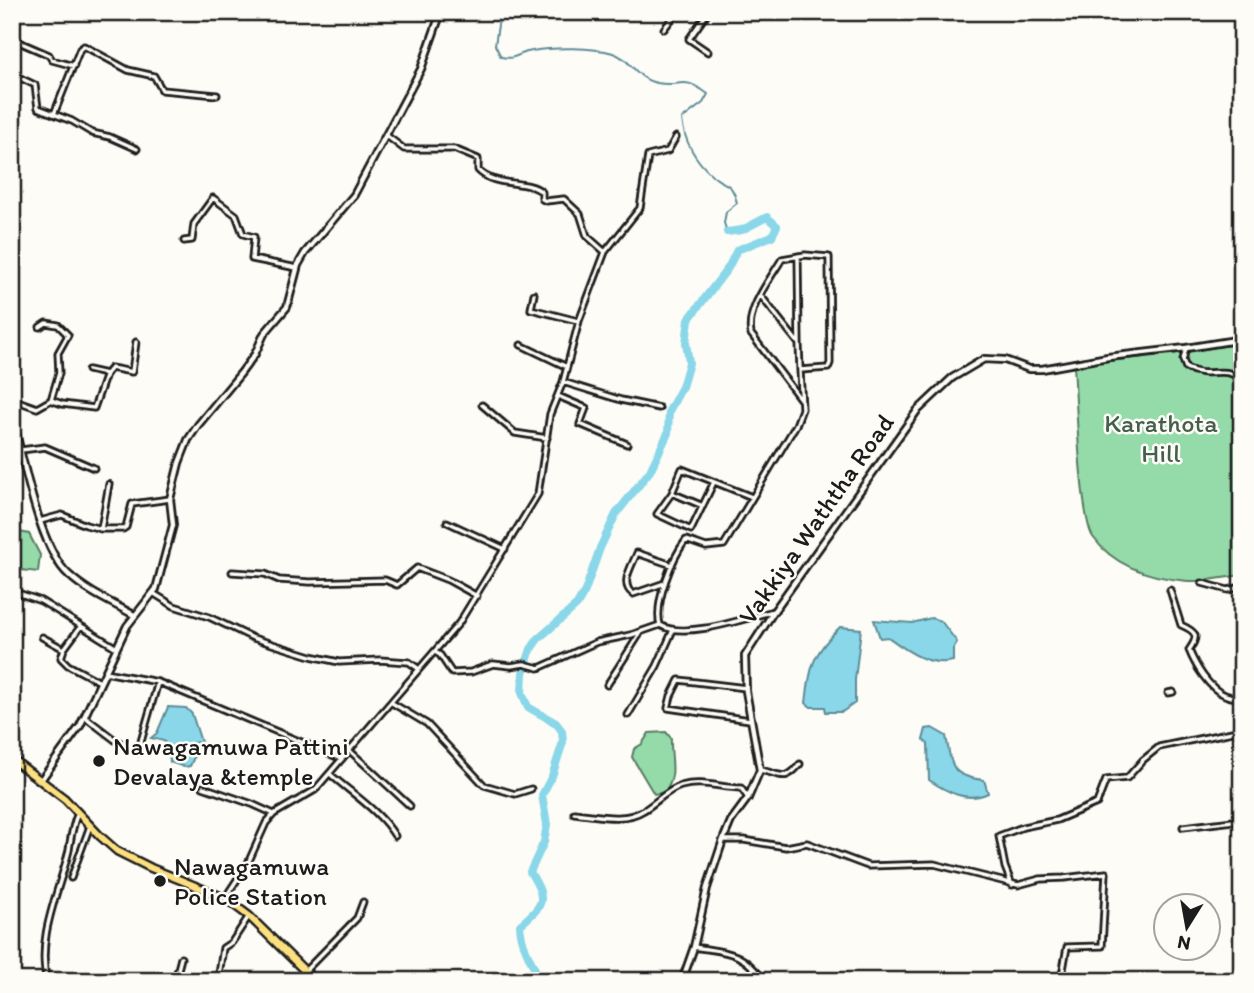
<svg xmlns="http://www.w3.org/2000/svg" width="1254" height="993" font-family="Itim,sans-serif">
<style>
.green{fill:#94dba9;stroke:#587c62;stroke-width:2}
.water{fill:#89d7e8;stroke:#5d8c96;stroke-width:2}
.lines{fill:none;stroke-linecap:round;stroke-linejoin:round}
.stream{stroke:#5d8c96;stroke-width:2}
.river{stroke:#89d7e8;stroke-width:8}
.minor-casing{stroke:#1c1c1c;stroke-width:9}
.tertiary-casing{stroke:#1c1c1c;stroke-width:10}
.primary-casing{stroke:#1c1c1c;stroke-width:11}
.minor{stroke:#fdfcf7;stroke-width:3.5}
.tertiary{stroke:#fdfcf7;stroke-width:4.5}
.primary{stroke:#fce080;stroke-width:6}
.poi-dot{fill:#1c1c1c;stroke:#fdfcf7;stroke-width:2.5}
.labels{text-anchor:middle;stroke-width:5;stroke-linejoin:round;paint-order:stroke}
.park-label{font-size:26px;fill:#465f4d;stroke:#fdfcf7}
.street-label{font-size:26px;fill:#1c1c1c;stroke:#fdfcf7}
.poi-label{font-size:26px;fill:#1c1c1c;stroke:#fdfcf7;text-anchor:start}
</style>
<rect width="100%" height="100%" fill="#fdfcf7"/>
<filter id="ink" filterUnits="userSpaceOnUse"><feTurbulence type="fractalNoise" baseFrequency=".0143" numOctaves="2"/><feDisplacementMap in="SourceGraphic" scale="14" xChannelSelector="R" yChannelSelector="G"/><feConvolveMatrix kernelMatrix="1 2 1 2 8 2 1 2 1" color-interpolation-filters="sRGB"/></filter>
<g filter="url(#ink)">
<path class="green" d="M1242,341v234c-17,2 -37,7 -54,6 -36,-3 -73,-13 -95,-44 -13,-19 -17,-142 -19,-172l98,-11 64,-10z
M15,531l14,3 11,21 -2,17 -26,-3v-35z
M666,732l5,6c-1,20 7,37 -6,54l-11,2 -22,-37 2,-8 8,-5 7,-11z"/>
<path class="water" d="M931,618l10,3 16,21 -4,7v12c-25,6 -47,-11 -65,-24l-8,1 -6,-18 38,3z
M840,627l21,2 -6,51v23l-13,9h-16l-1,-5h-14l-5,-4c4,-37 6,-48 34,-76z
M168,707l18,1 6,6 9,28 -9,1 2,4 -5,3 1,4 4,3 -4,9 -6,1 -14,-5 -1,-12 -5,-9 -13,-3 6,-5z
M932,728l14,8c6,31 4,40 38,44l4,13c-21,10 -41,-1 -59,-13l-1,-36 -5,-4 3,-11z"/>
<g class="lines">
<path class="stream" d="M500,12l-5,33 6,12c15,3 17,-4 31,-6 21,-4 61,-4 81,2 19,6 21,25 44,30 26,5 24,-9 51,11l-5,9 -21,16c2,22 14,42 31,57 14,12 18,4 24,27l-11,9 -2,11 3,9"/>
<path class="river" d="M541,981c-9,-18 -20,-36 -21,-56 25,-21 27,-25 10,-53l14,-30 3,-18 -5,-29 10,-19 11,-34 -1,-11 -6,-8 -28,-16 -6,-14 1,-20 8,-24 7,-10 39,-34 8,-14 15,-43 16,-34 34,-43 18,-38 1,-22 13,-24 7,-24 -3,-20 3,-24 39,-51 9,-18 35,-14 5,-10 -10,-9 -25,13 -15,2"/>
<g class="minor-casing">
<path id="minor" d="M664,29l13,-17
M12,39l37,16 3,5 22,6
M708,52l-19,-13 19,-27
M12,74l23,11 3,23 34,13 20,12 18,4 27,12
M54,114l26,-65 4,-3 44,24 26,6 8,14 55,5
M184,241l8,-1 2,-16 19,-26 23,17 7,19 11,3 -2,22 45,9
M605,252l35,-44 8,-52 20,-5 8,-14
M798,256l1,88
M534,294l-3,15 47,12
M761,296l38,48 1,26
M40,327l6,-4 12,2 10,10 -10,18 1,20 -8,27
M521,345l46,22
M1186,348l-3,12 3,8c25,12 33,-4 56,11
M106,374l5,-6 21,4 4,-30
M563,382l58,18 38,8
M558,396l28,12 -6,16 47,20
M12,399l25,9 14,-8 11,4 32,4 12,-34 -18,-4
M482,405l33,28 32,5
M21,450l24,-3 49,21
M714,482l-23,48 -34,-16 15,-21 10,-24 70,28
M672,493l31,13
M40,521l22,-6 24,10 15,4h22l3,-2 6,-23 38,-5
M447,522l58,27
M101,529l8,-45
M232,572l33,2 14,6 31,2 75,-2 12,5 20,-17 31,12 29,16
M665,583l-32,11c-14,-10 -1,-28 4,-41l35,12
M1202,583l26,7 14,-3
M1170,590l11,35c16,7 18,11 8,25 6,15 20,39 36,45 5,2 12,3 17,5
M12,591l29,10 74,46
M153,593l21,13 35,11 44,21 58,18 28,6 41,-2 29,2 10,7
M660,625c-6,-22 12,-67 26,-85l20,7 18,-2 72,-120 6,-16 -2,-39 28,-2 2,-5 -1,-106 -24,-2 -23,4c-13,22 -36,50 -31,75l50,66
M81,626l-17,23 -3,9 7,7 32,17
M42,637l22,12
M435,652l5,3 12,18 19,-1 22,-8 18,2 13,-2 15,4 58,-26 34,-7 29,-10c25,15 86,-7 114,-14
M105,672l53,10 184,77
M607,685l32,-50
M746,688l-67,-8 -8,16 -3,12 82,12
M1168,693l5,-1
M392,703l35,21 57,61 31,9 16,-5
M628,715l29,-49 16,-36
M85,717l30,23 23,12 20,-70
M350,751l60,55
M760,770c21,4 25,13 40,-6
M330,774c22,20 49,36 65,62
M203,787l49,17 22,10
M574,813c22,2 50,10 70,-3 12,-7 23,-20 37,-24 21,-6 40,2 60,2l7,10
M1183,827l59,-7
M723,840h21l42,7 21,-4 61,23 66,-2 84,21 22,-6 24,-1 42,-5 -4,73 -35,1 -6,34
M71,878l19,-52
M1012,885l-7,-18 -6,-31 24,-9 34,-7 40,-17 9,-23 21,-2 16,-18 16,-13 83,-17
M225,898l23,-35 18,-40 8,-9 41,-24 144,-167 79,-129 12,-80 13,-32 16,-61 26,-69 -18,-16 -7,-22 -16,-15 -18,2 -4,-2v-7c-14,-13 -48,-4 -64,-22v-11l-24,-10h-50l-17,-13
M694,947c36,6 46,3 71,34
M305,971l52,-53 6,-16
M47,981c-11,-43 12,-89 22,-131 2,-13 3,-24 9,-37
M175,981l6,-23
M218,981l5,-33 9,-6 17,-26"/>
</g>
<g class="tertiary-casing">
<path id="tertiary" d="M12,417c11,40 27,132 57,158 18,17 44,28 65,40
M41,780l39,-54 47,-100 29,-37 17,-64 -3,-26 9,-36 9,-23 10,-15 43,-52 14,-19 9,-20 23,-27 11,-42 7,-12 49,-58 67,-126 20,-57
M682,981l12,-34 13,-59 16,-48 8,-19 17,-23 12,-28 -14,-79 -1,-35 29,-45 143,-200 35,-33 32,-19 21,1 24,9h13l66,-12 78,-9 44,-7 12,-4"/>
</g>
<g class="primary-casing">
<path id="primary" d="M12,759l53,40 35,37 17,15 34,17 74,30 24,18 66,65"/>
</g>
<use href="#minor" class="minor"/>
<use href="#tertiary" class="tertiary"/>
<use href="#primary" class="primary"/>
</g>
</g>
<g class="poi-dot">
<circle cx="99" cy="761" r="7"/>
<circle cx="160" cy="881" r="7"/>
</g>
<g class="labels">
<g class="park-label">
<text x="1161" y="432">Karathota<tspan x="1161" dy="30">Hill</tspan></text>
</g>
<g class="street-label">
<text transform="translate(816 519) rotate(-55)" y="9">Vakkiya Waththa Road</text>
</g>
<g class="poi-label">
<text x="113" y="755">Nawagamuwa Pattini<tspan x="113" dy="30">Devalaya &amp;temple</tspan></text>
<text x="174" y="875">Nawagamuwa<tspan x="174" dy="30">Police Station</tspan></text>
</g>
</g>
<rect width="1254" height="993" fill="none" stroke="#fdfcf7" stroke-width="42"/>
<rect x="21" y="21" width="1212" height="951" fill="none" stroke="#1c1c1c" stroke-width="2.5" filter="url(#ink)"/>
<g transform="translate(1187 927) rotate(191)"><circle r="33" fill="#fdfcf7" stroke="#a3a29f" stroke-width="2"/>
<path d="M0-5L12 26L0 18L-12 26Z" fill="#1c1c1c"/>
<text y="-10" font-size="19" font-weight="bold" text-anchor="middle" fill="#1c1c1c">N</text>
</g>
</svg>
